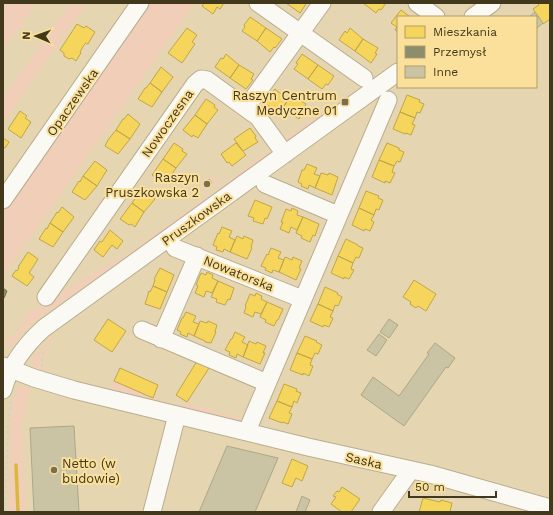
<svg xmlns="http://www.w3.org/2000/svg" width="553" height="515" font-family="'Work Sans',sans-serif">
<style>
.green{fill:#f1ceb8}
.homes{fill:#f6d55c;stroke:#c0a648}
.industry{fill:#8c8c6e;stroke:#767355}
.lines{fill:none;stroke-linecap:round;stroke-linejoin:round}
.stream{stroke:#dbb83b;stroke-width:3.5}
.building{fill:#cac4a5;stroke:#ada788}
.minor-casing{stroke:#b8ad8f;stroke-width:19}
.path{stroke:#d6d1c5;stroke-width:2;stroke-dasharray:3 3;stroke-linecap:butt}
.minor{stroke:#fbf9f3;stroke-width:17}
.poi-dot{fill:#7b6f50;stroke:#fbe09b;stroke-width:1.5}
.labels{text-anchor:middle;stroke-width:4;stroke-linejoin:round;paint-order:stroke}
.poi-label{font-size:13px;fill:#42381b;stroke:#fbe09b;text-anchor:end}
.street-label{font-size:13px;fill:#42381b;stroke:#fbe09b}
</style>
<rect width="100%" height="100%" fill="#e5d6b1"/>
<path class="green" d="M3,3h33l-33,47z
M70,3h17l-84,120v-25z
M150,3h45l-192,273v-62z
M327,109l3,1 -45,33 -2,-3z
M275,147v3l-56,40 -9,-13 -10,7 10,13 -111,79 -57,40 -15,11 -15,18 -8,3 3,-8h2v-4h4l19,-28 3,2 56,-36 32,-17 84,-61 -9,-12 15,-11 7,14z
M52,333c0,12 -13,31 -3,42l60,15 5,-9 68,28 4,-6 58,16 -3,7 -197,-50v-19l6,-23z
M42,345v1l-2,11v12l-1,1c-6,-2 -8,-6 -8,-11z
M21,386l10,2 -9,37 4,87h-18l3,-75c0,-13 -2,-43 10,-51z"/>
<path class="homes" d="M204,3h20l-4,6 -3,-2 -4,7 -11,-8z
M286,3h19l1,1 -6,9z
M363,3h23l-5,7 -2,-1 -3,4z
M537,3h13v16l-7,5 -10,-15 6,-4z
M401,10l9,7h-12v15l-3,-2 2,-3 -6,-4z
M250,17l16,11 -9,13 -15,-10 3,-4 -1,-2z
M77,24l7,4 2,-2 9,6 -7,12 -2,-1 -2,2 -4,7 1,1 -5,8 -4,-3 -3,1 -5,-3v-3l-4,-3z
M187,28l10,7 -5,7 3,2 -13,19 -14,-10z
M266,28l16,11 -7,9 -1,-1 -4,5 -13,-11z
M350,28l13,11 -8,12 -16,-11 6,-9 2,2z
M363,39l15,9 -3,5 2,1 -6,9 -16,-12z
M226,54l13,11 -9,13 -15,-11 6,-9 2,1z
M302,54l16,11 -10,14 -14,-10 4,-5 -2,-1z
M239,65l15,9 -3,5 2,1 -7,9 -16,-11z
M318,65l16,11 -6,9 -2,-1 -4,5 -14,-10z
M161,67l12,10 -11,15 -12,-9z
M150,83l12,9 -10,15 -14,-8 7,-11h1z
M275,89l13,11 -9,13 -16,-11 7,-9 1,1z
M291,95l15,9 -3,5 2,1 -6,9 -16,-11z
M407,95l13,5 -1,2 5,2 -4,9 -3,-1 -2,6 -15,-6z
M206,99l9,6 -1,2 4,3 -11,14 -12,-9z
M20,111l7,5 -2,2 6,4 -10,16 -13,-9z
M400,112l15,6 -3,6 3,1 -4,10 -5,-2 -1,1 -12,-5z
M128,114l12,10 -10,15 -14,-9 7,-11h1z
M195,115l12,9 -9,14 -5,-3 -1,2 -9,-7z
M250,128l6,8 -1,2 3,4 -15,9 -9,-12z
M116,130l14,9 -12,15 -13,-8 3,-6z
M3,138l6,4 -4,6 -2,-1z
M174,143l9,6 -1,2 5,3 -11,14 -13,-9z
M236,143l10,12 -14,11 -3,-4 -2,1 -6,-9z
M387,143l12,5v2l5,2 -4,10 -3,-1 -3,5 -15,-6z
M163,159l13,9 -10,15 -4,-4 -1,2 -9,-6z
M379,160l15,6 -2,6 3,1 -5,10 -5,-2v2l-13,-6z
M95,161l12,9 -10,16 -14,-10z
M307,164l10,4 -3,6 6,2 -5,12 -6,-3 -1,4 -7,-3 1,-2 -4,-2 4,-12h2z
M321,173l7,2 1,-2 9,4 -6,18 -17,-7z
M83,176l14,10 -12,14 -13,-8 7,-11 1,1z
M143,187l9,7 -1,1 4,4 -11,13 -12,-9z
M366,191l13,5 -1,2 5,2 -4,10 -3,-1 -2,6 -15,-7z
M255,200l17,7 -5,12 -2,-1 -2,6 -10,-3 1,-3 -6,-2z
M132,203l12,9 -9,15 -4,-3 -2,1 -9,-6z
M62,207l12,10 -11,15 -13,-9 7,-11 1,1z
M292,208l6,3 -1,4 6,2 -6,13 -6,-3 -2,6 -9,-4 3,-7h-2l5,-13 5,2z
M359,208l15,7 -3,5 3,2 -4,9 -5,-2 -1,2 -12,-6z
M303,217l16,7 -4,12 -2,-1 -3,7 -9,-4 1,-2 -6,-3z
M50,223l13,9 -10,15 -14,-8 7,-11 1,1z
M222,227l10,4 -3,6 6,3 -5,12 -6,-3 -1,3 -7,-2 1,-3 -4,-2 5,-12 1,1z
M110,230l13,11 -6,8 -5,-4 -9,12 -9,-7 6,-9 2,1z
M237,236l6,3 1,-3 9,4 -2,7 1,1 -5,11 -17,-7z
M346,239l12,6v1l5,2 -4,10 -3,-1 -3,6 -15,-7z
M271,248l10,4 -3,6 6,2 -5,12 -6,-2 -1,3 -7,-3 1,-2 -5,-2 6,-12 1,1z
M28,252l10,7 -9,14 5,4 -7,9 -15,-10 4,-6 1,1 2,-3 -1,-1z
M338,256l15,7 -2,6 3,1 -5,9 -5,-2v2l-13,-6z
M285,257l7,3 1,-3 9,4 -3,7 2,1 -5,11 -17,-8z
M160,268l14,7 -7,17 -14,-6 2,-6 -1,-1z
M207,272l6,3 -1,3 6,3 -6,12 -6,-2 -2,6 -9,-4 3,-7 -2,-1 5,-12 5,2z
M414,280l22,14 -10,17 -8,-5 -2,2 -6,-4 1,-2 -8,-5z
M218,281l16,7 -4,12 -2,-1 -3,6 -9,-3 1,-3 -6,-2z
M153,286l14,6 -7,17 -15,-5 4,-13 1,1z
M325,287l13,6 -1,1 5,3 -4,9 -3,-1 -2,6 -15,-7z
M256,293l6,3 -1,3 6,3 -6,12 -6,-2 -2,5 -9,-4 2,-6 -1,-1 5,-12 5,2z
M267,302l16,7 -5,11h-1l-3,6 -9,-4 1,-2 -6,-3z
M318,304l15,7 -3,6 3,1 -4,9 -5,-2 -1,2 -13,-6z
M186,312l10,4 -3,6 6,2 -5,12 -6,-3 -1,4 -7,-3 1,-2 -4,-2 5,-12h1z
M108,319l18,12 -14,21 -18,-12z
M200,321l7,2 1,-2 9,4 -2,7h1l-5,11 -6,-1v-1l-11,-5z
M235,332l10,5 -3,5 6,3 -5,12 -6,-3 -1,4 -7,-3 1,-3 -5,-2 6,-11h1z
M305,336l12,5 -1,1 6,3 -4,9 -3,-1 -3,6 -15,-6z
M249,341l7,3 1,-2 9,4 -3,7h2l-5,11 -17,-7z
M297,353l15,6 -2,6 3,1 -4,10 -6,-3v2l-13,-5z
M197,361l12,7 -22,34 -11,-7z
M120,368l38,17 -5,13 -39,-17z
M284,384l13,5 -1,2 5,2 -4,10 -3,-2 -2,6 -15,-6z
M277,401l15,6 -3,6 3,1 -4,10 -5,-2 -1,1 -13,-5z
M292,459l16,7 -6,15 -6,-3 -4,9 -10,-4z
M342,487l18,12 -9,13h-9l-11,-8 5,-7 -3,-1 4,-5 2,1z
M423,498l17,4 1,-2 11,3 -2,9h-31z"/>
<path class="industry" d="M3,288l4,3 -3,7 -1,-1z"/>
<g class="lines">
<path class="stream" d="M16,465l2,47"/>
</g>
<path class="building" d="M535,12l8,11 -7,6v-12h-7z
M209,179l3,4 -7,5 -2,-4z
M389,319l9,6 -9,13 -9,-6z
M379,334l8,6 -11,16 -9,-6z
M435,343l20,15 -7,10 -2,-1 -42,59 -43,-31 12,-18 26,19 30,-42 -2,-1z
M74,426l5,86h-45l-4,-84z
M227,446l51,12 -23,54h-56z
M302,496l8,4 -5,12h-9z"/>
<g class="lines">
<g class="minor-casing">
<path id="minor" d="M258,3l106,75
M417,3l19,14
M473,17l19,-14
M244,106l10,-9 68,-94
M265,184l73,31
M3,200l137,-197
M175,248l127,51
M46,297l149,-213 6,-5 6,1 51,37 27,37
M142,330l125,53
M161,339l36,-83
M3,366l31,12 40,12 234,57 122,27 120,34
M3,390c7,-25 22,-45 41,-62l354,-256
M247,431l141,-331
M152,512l25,-97
M381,512l30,-42"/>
</g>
<path class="path" d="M42,367v-9l2,-9
M5,512l3,-89 3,-22"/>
<use href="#minor" class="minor"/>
</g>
<g class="poi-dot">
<rect x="341" y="98" width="8" height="8" rx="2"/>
<circle cx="207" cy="184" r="4"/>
<circle cx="54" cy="470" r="4"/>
</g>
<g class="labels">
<g class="poi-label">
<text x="337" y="100">Raszyn Centrum<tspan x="337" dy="15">Medyczne 01</tspan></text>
<text x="199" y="182">Raszyn<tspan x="199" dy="15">Pruszkowska 2</tspan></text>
<text x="62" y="468" text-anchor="start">Netto (w<tspan x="62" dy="15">budowie)</tspan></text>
</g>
<g class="street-label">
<text transform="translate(72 102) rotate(-55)" y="5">Opaczewska</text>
<text transform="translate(167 123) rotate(-55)" y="5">Nowoczesna</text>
<text transform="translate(196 218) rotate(-36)" y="5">Pruszkowska</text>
<text transform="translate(239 273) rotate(22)" y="5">Nowatorska</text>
<text transform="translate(364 460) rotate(13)" y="5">Saska</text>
</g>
</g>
<rect width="553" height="515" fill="none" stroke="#42381b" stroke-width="8"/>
<rect x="397" y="16" width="140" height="72" fill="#fbe09b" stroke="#b19d68"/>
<rect x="405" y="26" width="20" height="12" fill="#f6d55c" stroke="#b19d68"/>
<text x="433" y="36" font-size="12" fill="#42381b">Mieszkania</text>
<rect x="405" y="46" width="20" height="12" fill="#8c8c6e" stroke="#b19d68"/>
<text x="433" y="56" font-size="12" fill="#42381b">Przemysł</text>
<rect x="405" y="66" width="20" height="12" fill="#cac4a5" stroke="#b19d68"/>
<text x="433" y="76" font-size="12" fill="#42381b">Inne</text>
<g transform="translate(36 36) rotate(272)" stroke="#fbe09b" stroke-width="3" paint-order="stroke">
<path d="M0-3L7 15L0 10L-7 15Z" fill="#42381b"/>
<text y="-6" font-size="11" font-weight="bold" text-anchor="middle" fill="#42381b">N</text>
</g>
<path d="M409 491v6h87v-6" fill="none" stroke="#42381b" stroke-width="2"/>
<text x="415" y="491" font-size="12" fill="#42381b" stroke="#fbe09b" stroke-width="3" paint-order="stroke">50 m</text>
</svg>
